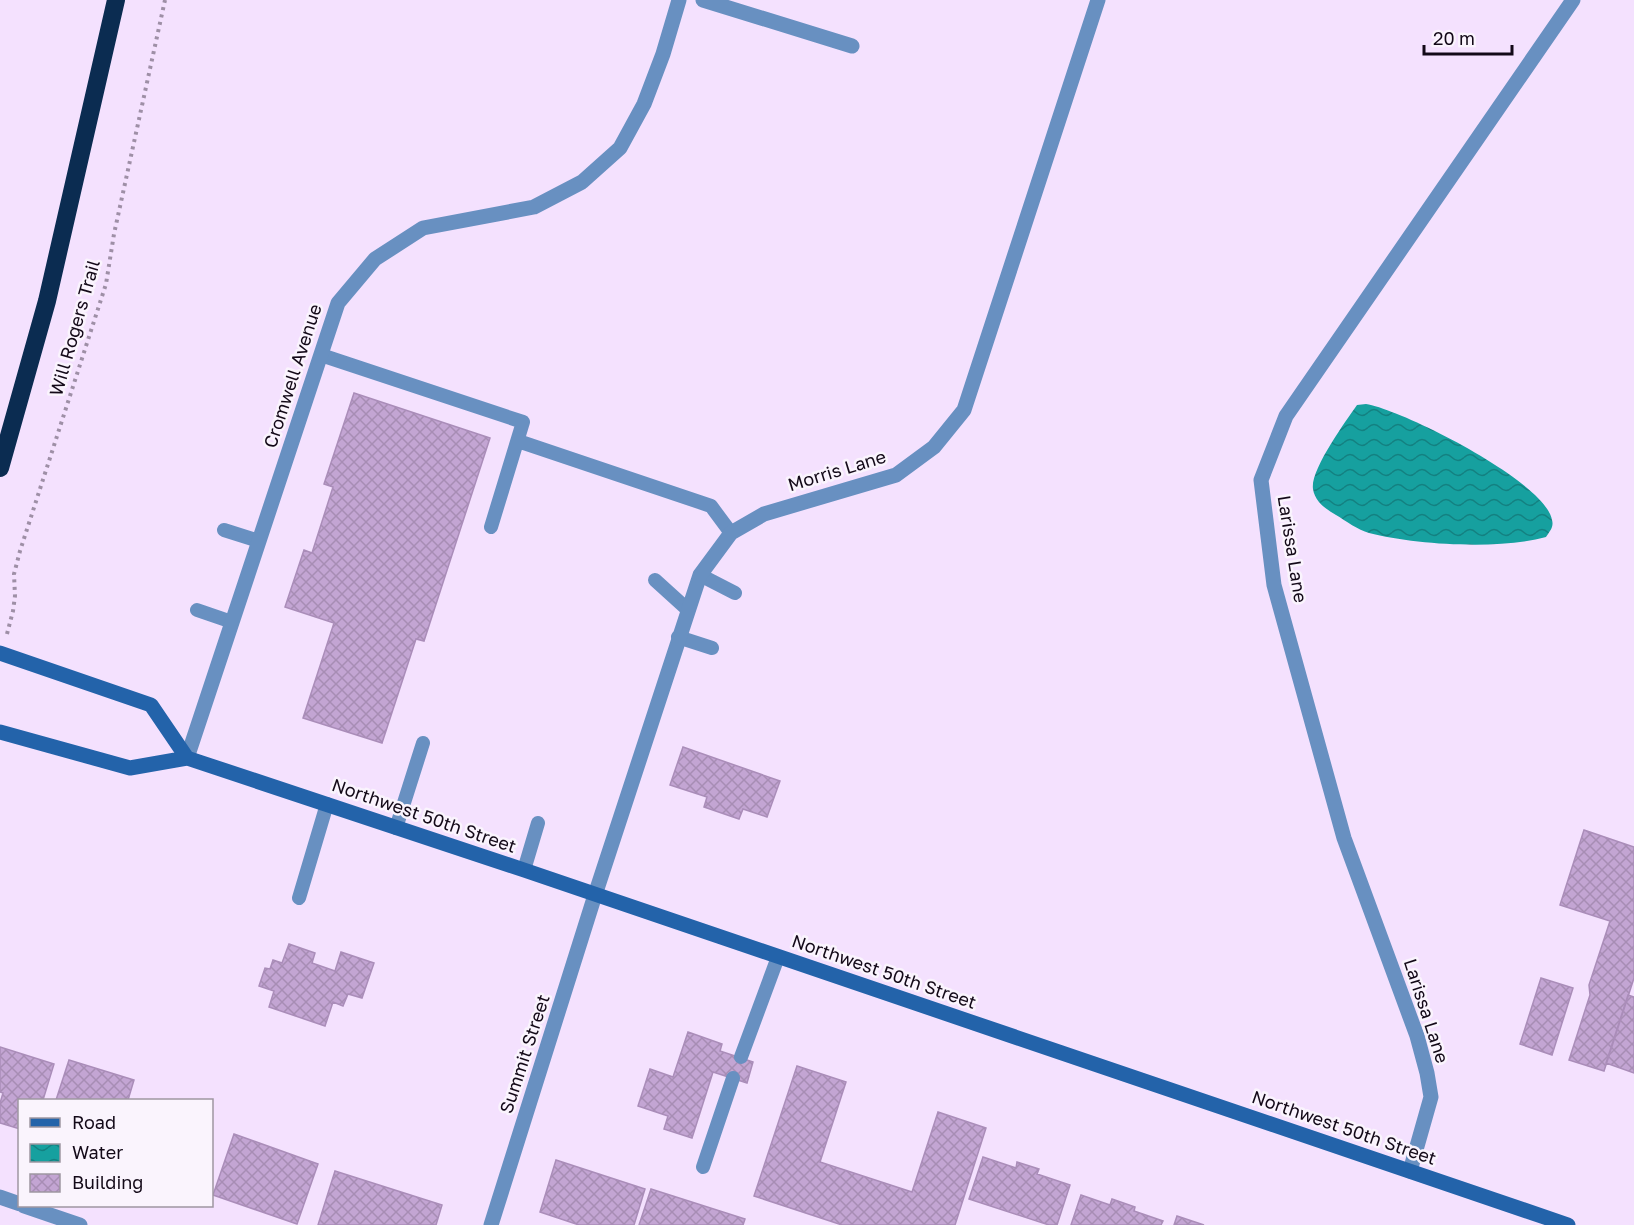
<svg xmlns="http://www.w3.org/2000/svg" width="1634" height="1225" font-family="'Golos Text',sans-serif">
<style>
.water{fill:url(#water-waves)}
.building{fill:url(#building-cross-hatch);stroke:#aa8db9;stroke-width:1.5}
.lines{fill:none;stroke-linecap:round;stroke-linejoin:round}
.path{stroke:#9e8fa6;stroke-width:4;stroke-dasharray:3 4.5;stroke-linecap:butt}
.lane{stroke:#6890c1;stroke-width:14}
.street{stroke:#6890c1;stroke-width:15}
.secondary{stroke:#2363aa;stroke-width:15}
.highway{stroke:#0b2c51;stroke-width:18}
.labels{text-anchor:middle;stroke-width:5;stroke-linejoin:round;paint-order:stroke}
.street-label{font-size:18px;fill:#130918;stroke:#faf4fd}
</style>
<defs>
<pattern id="water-waves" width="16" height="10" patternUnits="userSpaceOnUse" patternTransform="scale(1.5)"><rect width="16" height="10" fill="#16a09f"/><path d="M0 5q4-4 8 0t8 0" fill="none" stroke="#138181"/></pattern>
<pattern id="building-cross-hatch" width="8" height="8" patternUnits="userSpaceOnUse" patternTransform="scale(1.5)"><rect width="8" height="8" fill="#c3a5d3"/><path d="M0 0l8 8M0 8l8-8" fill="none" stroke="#a78db4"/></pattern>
</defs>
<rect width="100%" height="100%" fill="#f4e1fe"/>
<path class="water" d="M1366,404c37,6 180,78 186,116 2,7 -2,11 -6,17 -46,13 -130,8 -177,-4 -11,-3 -23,-12 -33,-18 -10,-6 -21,-13 -23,-26 -3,-19 33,-68 44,-84z"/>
<path class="building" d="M354,393l136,45 -66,203 -8,-2 -34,104 -79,-25 31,-95 -49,-16 19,-57 8,3 21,-66 -9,-3z
M683,747l97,34 -13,36 -24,-8 -4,10 -35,-12 3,-10 -37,-12z
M1584,830l50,17v131l-30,93 -35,-11 21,-65 -1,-10 21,-64 -50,-16z
M289,944l26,9 -3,10 23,8 6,-19 33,11 -12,35 -14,-4 -5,12 -10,-4 -8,24 -56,-19 5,-16 -15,-5 6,-18 5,1 3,-9 9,3z
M1541,978l32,10 -21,67 -32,-11z
M1628,995l6,2v76l-28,-10z
M688,1032l34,12 -2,7 33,11 -6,21 -34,-11 -21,66 -28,-9 4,-13 -30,-10 12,-37 23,8z
M0,1047l54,17 -11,36h-23v29l-20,-6v-20l3,-10 -3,-1z
M69,1060l65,20 -6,20h-72z
M797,1066l49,16 -26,80 92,30 26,-80 48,16 -31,97h-113l-88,-29z
M234,1134l84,30 -21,60 -84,-29z
M983,1157l33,11 1,-6 22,7 -2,5 33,11 -13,40h-8l-80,-26z
M556,1160l89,29 -11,36h-55l-39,-13z
M335,1171l107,34 -6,20h-118z
M651,1189l94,30 -2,6h-104z
M1081,1195l29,10 2,-6 23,8 -1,4 29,10 -2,4h-90z
M1177,1216l27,9h-30z"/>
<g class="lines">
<path class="path" d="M7,634l6,-23 2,-15 -1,-22 6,-23 86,-267 8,-50 51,-234"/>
<path class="lane" d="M321,355l202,67 -32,105
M518,441l193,65 20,27
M224,530l35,11
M700,575l35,18
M655,580l32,29
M197,610l35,12
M678,637l34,11
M396,828l27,-85
M524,870l14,-47
M299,898l28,-94
M741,1057l37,-100
M703,1167l30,-89"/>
<path class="street" d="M703,0l149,46
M187,758l151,-455 37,-44 48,-31 111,-21 48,-25 38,-34 24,-44 19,-50 16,-54
M1410,1171l21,-74 -4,-24 -10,-37 -73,-198 -70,-253 -13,-105 25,-64 287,-416
M0,1197l20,7
M24,1206l56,19
M491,1225l104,-330 105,-320 31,-42 33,-19 132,-39 38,-28 30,-37 134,-410"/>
<path class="secondary" d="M0,653l151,52 36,53
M0,732l130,36 57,-10 337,112 1044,355"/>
<path class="highway" d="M0,468l47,-167 69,-301"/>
</g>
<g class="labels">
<g class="street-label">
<text transform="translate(75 328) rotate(-74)" y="6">Will Rogers Trail</text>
<text transform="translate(293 376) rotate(-72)" y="6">Cromwell Avenue</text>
<text transform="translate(837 471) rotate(-17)" y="6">Morris Lane</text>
<text transform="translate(1292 549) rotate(81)" y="6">Larissa Lane</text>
<text transform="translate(424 816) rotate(19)" y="6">Northwest 50th Street</text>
<text transform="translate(884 972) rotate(19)" y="6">Northwest 50th Street</text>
<text transform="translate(1426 1011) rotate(72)" y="6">Larissa Lane</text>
<text transform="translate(525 1054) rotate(-72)" y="6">Summit Street</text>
<text transform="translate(1344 1128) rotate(19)" y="6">Northwest 50th Street</text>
</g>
</g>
<rect x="18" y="1099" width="195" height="108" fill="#faf4fd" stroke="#9e96a1" stroke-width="1.5"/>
<rect x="30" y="1118" width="30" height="9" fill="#2363aa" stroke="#9e96a1" stroke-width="1.5"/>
<text x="72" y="1129" font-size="18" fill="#130918">Road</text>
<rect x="30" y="1144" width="30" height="18" fill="url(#water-waves)" stroke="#9e96a1" stroke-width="1.5"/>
<text x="72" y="1159" font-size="18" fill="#130918">Water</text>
<rect x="30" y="1174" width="30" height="18" fill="url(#building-cross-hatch)" stroke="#9e96a1" stroke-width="1.5"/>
<text x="72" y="1189" font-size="18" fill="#130918">Building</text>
<path d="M1424 45v9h88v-9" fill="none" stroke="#130918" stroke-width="3"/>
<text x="1433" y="45" font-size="18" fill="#130918" stroke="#faf4fd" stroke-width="4.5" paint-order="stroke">20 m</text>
</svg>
